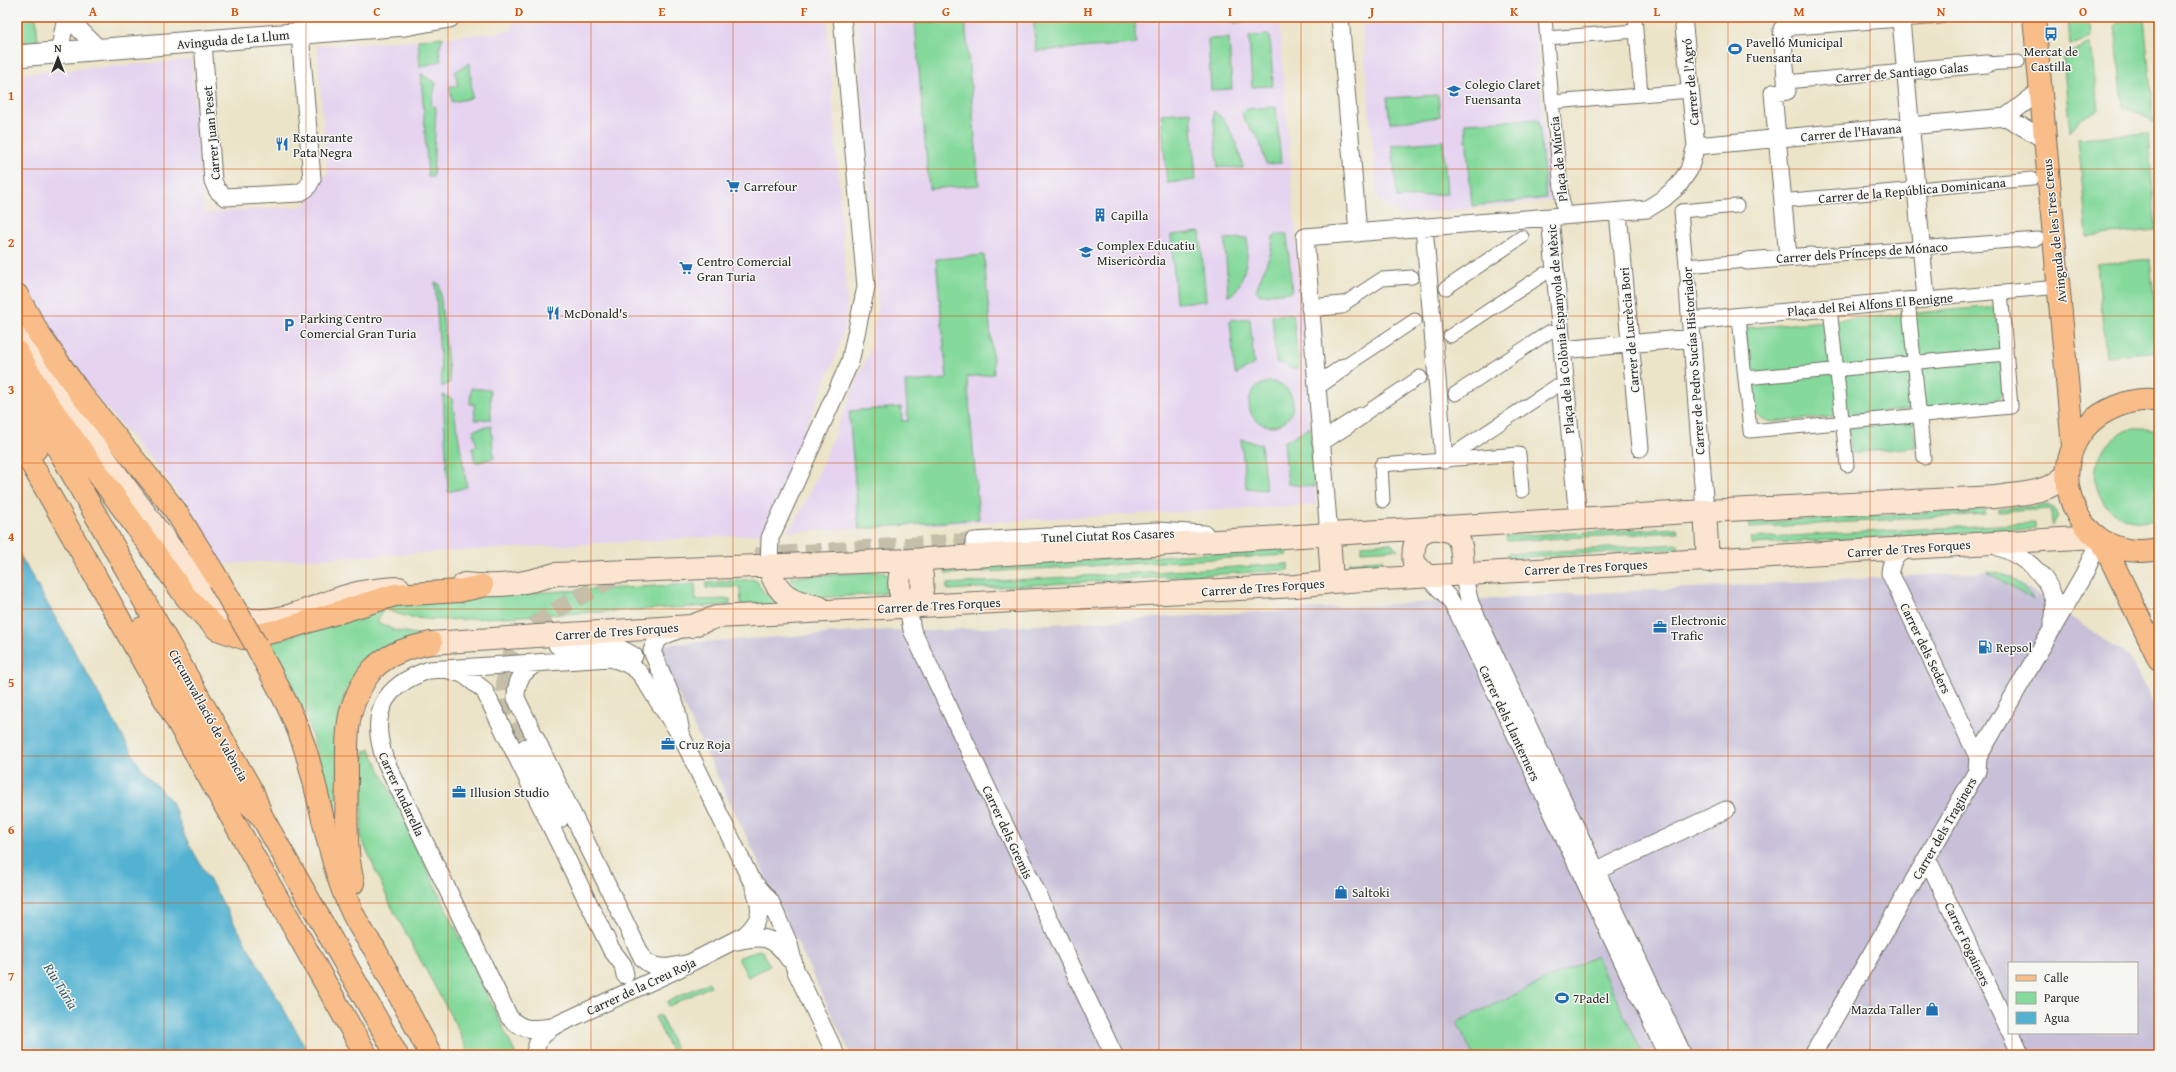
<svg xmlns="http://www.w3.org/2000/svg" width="2176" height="1072" font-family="'Gentium Book Plus',serif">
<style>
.built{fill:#e5d3f0}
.industrial{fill:#c7c0d8;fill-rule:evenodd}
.green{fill:#84d99b;stroke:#588263}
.water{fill:#53b2d1;stroke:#3f6e7e}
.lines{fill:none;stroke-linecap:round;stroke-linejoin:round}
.minor-tunnel{stroke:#c5bfa9;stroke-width:17;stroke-dasharray:17 8;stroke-linecap:butt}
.pedestrian-casing{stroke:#6f6c62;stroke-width:15}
.minor-casing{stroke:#6f6c62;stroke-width:19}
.tertiary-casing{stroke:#6f6c62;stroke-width:23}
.secondary-casing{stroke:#6f6c62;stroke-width:24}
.primary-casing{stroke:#6f6c62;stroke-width:24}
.trunk-casing{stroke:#6f6c62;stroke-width:24}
.motorway-casing{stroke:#6f6c62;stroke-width:24}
.pedestrian{stroke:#fff;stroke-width:13}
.minor{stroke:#fff;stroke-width:17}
.tertiary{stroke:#fff;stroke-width:21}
.secondary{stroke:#fce5d0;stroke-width:22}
.primary{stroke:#f8bd89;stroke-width:22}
.trunk{stroke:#f8bd89;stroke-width:22}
.motorway{stroke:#f8bd89;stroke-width:22}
.trunk-bridge-casing{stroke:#6f6c62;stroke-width:24;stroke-linecap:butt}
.trunk-bridge{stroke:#f8bd89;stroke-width:22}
.grid{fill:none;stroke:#d5540f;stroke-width:1;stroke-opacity:0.55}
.labels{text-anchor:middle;stroke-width:3;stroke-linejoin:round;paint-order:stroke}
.street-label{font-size:13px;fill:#2b2b2b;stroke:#f6f6f2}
.poi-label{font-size:13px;fill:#2b2b2b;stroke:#f6f6f2;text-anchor:start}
.water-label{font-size:14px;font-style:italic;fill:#395a65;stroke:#f6f6f2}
.neatline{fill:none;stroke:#d5540f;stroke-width:1.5}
.grid-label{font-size:13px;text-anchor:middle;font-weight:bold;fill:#d5540f}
</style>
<rect width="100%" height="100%" fill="#f6f6f2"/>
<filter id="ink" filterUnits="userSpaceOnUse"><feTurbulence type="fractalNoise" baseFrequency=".025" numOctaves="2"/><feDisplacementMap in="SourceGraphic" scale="8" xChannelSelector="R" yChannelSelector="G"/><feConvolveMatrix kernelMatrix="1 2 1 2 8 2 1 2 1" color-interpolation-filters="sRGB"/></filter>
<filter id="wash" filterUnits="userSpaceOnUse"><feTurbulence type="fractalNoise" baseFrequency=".012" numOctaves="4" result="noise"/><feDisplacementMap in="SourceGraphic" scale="16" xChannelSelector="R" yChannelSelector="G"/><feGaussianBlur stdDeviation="0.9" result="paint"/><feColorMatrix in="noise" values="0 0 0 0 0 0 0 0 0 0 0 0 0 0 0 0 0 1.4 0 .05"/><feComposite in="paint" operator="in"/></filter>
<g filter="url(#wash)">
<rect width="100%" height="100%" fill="#ece4c8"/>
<path class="built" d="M513,17h314l20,281 -1,25 -11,35 -73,176 -540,30 -22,-39 -31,-44 -87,-102 -65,-105v-200l174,-14 13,153 101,-7 22,-34 -10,-126 101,-6 93,-9z
M857,17h422l37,488 -529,27 18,-28 65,-154 8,-43z
M1473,17h61l17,184 -152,14 -22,-17 -15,-174 19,-1 1,2z"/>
<path class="industrial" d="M1987,572l23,4 110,74 9,8 8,12 22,44v341h-1308l-194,-405 11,-6 222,-14 42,1 496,-29zM2009,963h128v70h-128z"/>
<path class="green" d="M17,17h19l2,24 -21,2z
M1033,17h101l2,27 -100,7z
M1219,17h31c-10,8 -21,8 -31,0z
M2068,17h15l7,9 1,11 -21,9z
M2122,17h22l10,106 -13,-9 -18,-7 -8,-82z
M965,19l14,166 -50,4 -14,-166z
M1270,35l3,51 -21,1 -3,-51z
M443,37l-4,12 2,12 -21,6 -2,-27z
M1229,38l3,51 -21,1 -3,-51z
M2091,43l7,67c-11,5 -22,11 -28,22l-7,-76z
M470,63l2,35 -20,4 -2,-16h8l-3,-14z
M421,74l15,9 -5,22 5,2 -3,70h-5z
M1438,95l2,22 -50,6 -3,-25z
M1276,107l5,56 -15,1 -7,-25 -15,-19 -2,-7 4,-4z
M1213,111c16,8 27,40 30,57l-25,-1z
M1191,112l5,68 -29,3 -6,-69z
M1539,119l7,79 -74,8 -7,-83z
M2148,133l8,97 -69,6 -9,-98z
M1443,141l4,53 -50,4 -5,-53z
M1200,232l6,69 -30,2 -5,-68z
M1276,234h11l5,58 -32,3 -4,-5 15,-38 2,-15z
M1247,238c3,14 -4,54 -19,58l-3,-57z
M984,255l10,119 -27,3 12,142 -120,10 -10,-118 52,-4 1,14h6l-3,-39 42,-3 -11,-120z
M2150,259l9,92 -53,5 -9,-92z
M435,282l4,2 11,99 -8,4z
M1998,306l6,87 -11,9 -220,20c-11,-2 -16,-5 -21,-16l-7,-78z
M1293,314l6,54 -8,1 -5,-4 -10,-3 -4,-47z
M1250,318l4,46 -17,10h-2l-5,-54z
M1249 404a22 22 0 1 1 44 0a22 22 0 1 1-44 0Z
M471,388l19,2 1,29 -16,1 -1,-16h-4z
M443,395l9,4 15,88 -19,5z
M1913,422l3,25 -65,6 -3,-25z
M491,426l3,32 -19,5 -3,-16 5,-1 -4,-16z
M1310,427l4,60 -26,-3 -4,-42z
M2133,428h15l11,3v88c-62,18 -93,-65 -26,-91z
M1241,439l20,5 5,46 -20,-2z
M2049,505l5,2 4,9 -6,10 -1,-17 -52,3v-3z
M1985,509v5l-235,14 -1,-5z
M2035,523v6l-284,15v-6z
M1677,528l1,4 -171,9 -1,-5z
M1390,543l8,6 -37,2v-6z
M1678,544v5l-170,9 -1,-4z
M1287,549v6l-341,19v-6z
M1383,560v6l-29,2 -6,-6z
M1288,564v6l-341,20v-6z
M881,572l9,4 2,10 -3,5 -7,3 -70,4 -17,-9 -5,-12z
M1987,572c21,2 35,9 46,28z
M753,579l4,2 7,12 14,10v3l-37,-1 -1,-18 -34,1v-5z
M695,584l1,16 34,-1v6l-283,15 -36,-2 -27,-9 -7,13 17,8 34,6 -48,14 -25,24 -9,16 -7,23 -3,93 -2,2 -27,-89 -40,-74 106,-39 97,-10z
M370,749l146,306h-47l-11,-26 -68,-125 -29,-67 3,-85z
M758,950l4,1 8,15 -22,11 -10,-19z
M1596,956l47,99h-170l-16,-33z
M709,982l2,4 -42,20 -2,-4z
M660,1015l19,40h-6l-18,-38z"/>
<path class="water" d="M17,550l123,217 32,35 13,35 125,218h-293z"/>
</g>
<g filter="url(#ink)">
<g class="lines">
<path class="minor-tunnel" d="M755,556l219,-15
M521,738c-6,-13 -15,-28 -16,-43 -6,-52 36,-78 76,-99 15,-7 31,-19 47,-22"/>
<g class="pedestrian-casing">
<path id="pedestrian" d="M1545,17l7,85
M1635,17l6,78
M1782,29l158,-12
M1547,38l89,-7
M1987,64l31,-2
M1786,82l119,-11
M1791,200l241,-21
M1564,216l-12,-114 139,-11
M1811,256l227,-17
M1686,266l61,-5
M1688,287l-7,-76 56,-5
M1446,288l76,-51
M1926,299l133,-12
M1342,305l40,-26 30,-2
M1909,310l15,148
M1739,317l11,114 261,-24 -10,-115
M1831,317l16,148
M1450,336l94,-62
M1344,367l71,-47
M1745,378l261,-24
M1455,394l94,-62
M1361,416l59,-39
M1446,459l109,-72
M1383,501l-2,-36 138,-11 3,37"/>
</g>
<g class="minor-casing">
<path id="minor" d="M67,17l33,33
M1340,17l18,216
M1782,29l5,62 -14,2 15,164
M203,41l10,140 4,9 8,7 74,-4 8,-5 5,-9 -12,-146
M59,53l7,-36
M1905,71l82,-7
M2006,117l39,23
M1696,146l310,-29 34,-26
M1618,212l22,236
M1550,217l28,302
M1424,227l20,233
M1747,261l64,-5
M1688,287l17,224
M1310,308l32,-3
M1690,321l236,-22 -25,-279
M1562,350l130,-12
M1317,386l27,-19
M1321,442l40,-26
M1329,535l-24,-298 342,-28 16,-10 15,-13 11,-16 7,-24 -13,-129
M974,541l183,-10 48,3
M1993,545c33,10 72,40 59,80
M1911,548c-14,4 -20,11 -21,25l88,184
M769,566l1,-28 80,-176 16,-75 -24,-270
M1463,574l7,29 213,452
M1427,576l22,22 10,17 208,440
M908,607l4,23 202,425
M678,630c-12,5 -22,7 -26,21l24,56 4,20
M557,645c27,-1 54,-5 77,11
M537,663c-15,9 -21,17 -21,35l127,261c14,13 29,8 47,4
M449,670l14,4 21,16 127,259 12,16 2,10
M677,727l73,151 20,23 19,43 6,25 41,86
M526,747l34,72
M1927,858l82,172
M1587,875l139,-65
M737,941c25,-6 37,-5 52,18
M552,1027c-18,2 -30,5 -43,-10l-124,-257c-16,-46 -3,-74 44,-90l181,-12c32,8 32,19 48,43 8,12 16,24 24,36
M2011,1033l10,22
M534,1055l5,-16 13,-12 124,-57 69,-35c18,-16 17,-26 9,-48
M1813,1055l164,-284 1,-14 106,-183 10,-22 3,-14"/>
</g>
<g class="tertiary-casing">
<path id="tertiary" d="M17,56l388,-31 44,-8"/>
</g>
<g class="secondary-casing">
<path id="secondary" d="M17,323c53,96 123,182 188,271 12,9 25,22 41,25 34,6 65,-12 97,-22 18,-6 37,-8 56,-9
M1705,511l3,50
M1329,535l3,47
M910,560l11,10c3,17 3,29 -13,37 -12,-13 -12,-37 2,-47z
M769,566c7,29 22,35 50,41
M1427,576l-13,-13c-3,-21 6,-39 30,-33 5,1 10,3 13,7 7,10 5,25 6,37
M464,584c34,3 58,1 91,-10l355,-14 795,-49 291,-14c25,-4 52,-3 70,-22
M431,643l260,-17 25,-9 580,-31 36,-4 763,-45"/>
</g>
<g class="primary-casing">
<path id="primary" d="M2034,17l39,429
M2159,401c-15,-3 -30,0 -44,6 -84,35 -49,161 44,142
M2102,541l57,118"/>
</g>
<g class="trunk-casing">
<path id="trunk" d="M17,295l23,41 40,57 95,117 44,71
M17,352l29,49 141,197 30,31 26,9 38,-8 114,-35 64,-4 23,-5
M17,376l236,417 9,24 135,238
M256,645c18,35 39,70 50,107 20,65 25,141 68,196l57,107
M353,883c-8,-35 -7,-69 -6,-104 0,-19 -1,-39 2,-58 3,-18 12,-38 24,-52 15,-16 38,-22 58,-26"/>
</g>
<g class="motorway-casing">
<path id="motorway" d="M17,416l19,33
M17,438l349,617
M142,628l101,170 19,19"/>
</g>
<use href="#pedestrian" class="pedestrian"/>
<use href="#minor" class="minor"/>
<use href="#tertiary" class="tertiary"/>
<use href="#secondary" class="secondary"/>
<use href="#primary" class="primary"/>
<use href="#trunk" class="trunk"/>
<use href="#motorway" class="motorway"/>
<g class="trunk-bridge-casing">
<path id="trunk-bridge" d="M219,581l37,64"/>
</g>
<use href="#trunk-bridge" class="trunk-bridge"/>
</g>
</g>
<path class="grid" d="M164,17v1038M306,17v1038M448,17v1038M591,17v1038M733,17v1038M875,17v1038M1017,17v1038M1159,17v1038M1301,17v1038M1443,17v1038M1585,17v1038M1728,17v1038M1870,17v1038M2012,17v946M17,169h2142M17,316h2142M17,463h2142M17,609h2142M17,756h2142M17,903h2142M2012,1033v22"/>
<defs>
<g id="bus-bare" transform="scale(1.08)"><path d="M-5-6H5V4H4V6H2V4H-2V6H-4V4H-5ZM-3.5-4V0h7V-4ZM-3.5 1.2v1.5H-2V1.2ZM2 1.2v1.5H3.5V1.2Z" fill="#1f6fb2" stroke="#f6f6f2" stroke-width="2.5" paint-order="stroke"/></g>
<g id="stadium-bare" transform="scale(1.08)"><path d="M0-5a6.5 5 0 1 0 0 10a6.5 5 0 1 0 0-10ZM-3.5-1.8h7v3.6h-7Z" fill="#1f6fb2" stroke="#f6f6f2" stroke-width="2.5" paint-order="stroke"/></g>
<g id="school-bare" transform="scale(1.08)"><path d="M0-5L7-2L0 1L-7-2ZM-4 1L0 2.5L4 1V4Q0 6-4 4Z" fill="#1f6fb2" stroke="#f6f6f2" stroke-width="2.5" paint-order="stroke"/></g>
<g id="restaurant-bare" transform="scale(1.08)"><path d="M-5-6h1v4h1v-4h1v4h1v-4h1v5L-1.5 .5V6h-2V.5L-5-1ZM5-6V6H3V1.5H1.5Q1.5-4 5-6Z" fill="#1f6fb2" stroke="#f6f6f2" stroke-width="2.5" paint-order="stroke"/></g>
<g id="supermarket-bare" transform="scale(1.08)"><path d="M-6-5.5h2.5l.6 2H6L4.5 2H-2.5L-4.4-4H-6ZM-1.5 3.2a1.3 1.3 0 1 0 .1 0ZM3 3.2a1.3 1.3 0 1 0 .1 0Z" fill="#1f6fb2" stroke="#f6f6f2" stroke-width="2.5" paint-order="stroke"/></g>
<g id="building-bare" transform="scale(1.08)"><path d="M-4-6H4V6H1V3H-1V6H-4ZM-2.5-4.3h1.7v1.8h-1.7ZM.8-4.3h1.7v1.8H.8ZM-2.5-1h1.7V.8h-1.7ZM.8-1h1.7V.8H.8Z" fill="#1f6fb2" stroke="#f6f6f2" stroke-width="2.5" paint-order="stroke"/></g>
<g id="parking-bare" transform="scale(1.08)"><path d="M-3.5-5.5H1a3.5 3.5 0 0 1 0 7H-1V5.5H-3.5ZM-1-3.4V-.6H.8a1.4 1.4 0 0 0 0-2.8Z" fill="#1f6fb2" stroke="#f6f6f2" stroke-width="2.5" paint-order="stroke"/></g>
<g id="office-bare" transform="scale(1.08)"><path d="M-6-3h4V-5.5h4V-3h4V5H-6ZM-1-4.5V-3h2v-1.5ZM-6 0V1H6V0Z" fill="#1f6fb2" stroke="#f6f6f2" stroke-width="2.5" paint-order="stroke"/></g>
<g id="fuel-bare" transform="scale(1.08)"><path d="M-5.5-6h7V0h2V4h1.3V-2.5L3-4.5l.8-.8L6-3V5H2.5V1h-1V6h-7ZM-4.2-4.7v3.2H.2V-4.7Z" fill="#1f6fb2" stroke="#f6f6f2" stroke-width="2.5" paint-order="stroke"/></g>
<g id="shop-bare" transform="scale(1.08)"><path d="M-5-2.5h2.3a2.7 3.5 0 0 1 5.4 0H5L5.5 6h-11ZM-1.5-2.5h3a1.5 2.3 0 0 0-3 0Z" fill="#1f6fb2" stroke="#f6f6f2" stroke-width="2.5" paint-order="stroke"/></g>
</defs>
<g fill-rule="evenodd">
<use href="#bus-bare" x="2051" y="34"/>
<use href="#stadium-bare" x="1735" y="49"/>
<use href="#school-bare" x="1454" y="91"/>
<use href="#restaurant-bare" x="282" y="144"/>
<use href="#supermarket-bare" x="733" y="186"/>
<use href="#building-bare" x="1100" y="215"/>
<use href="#school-bare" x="1086" y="252"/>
<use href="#supermarket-bare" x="686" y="268"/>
<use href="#restaurant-bare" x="553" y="313"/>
<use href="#parking-bare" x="289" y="325"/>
<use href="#office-bare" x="1660" y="627"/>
<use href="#fuel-bare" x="1985" y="647"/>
<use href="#office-bare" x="668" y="744"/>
<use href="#office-bare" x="459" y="792"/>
<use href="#shop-bare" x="1341" y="892"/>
<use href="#stadium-bare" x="1562" y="998"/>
<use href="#shop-bare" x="1932" y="1009"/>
</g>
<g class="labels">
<g class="street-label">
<text transform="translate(233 39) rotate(-5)" y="5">Avinguda de La Llum</text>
<text transform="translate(1902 72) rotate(-5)" y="5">Carrer de Santiago Galas</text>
<text transform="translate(1690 82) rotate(-95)" y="5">Carrer de l'Agró</text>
<text transform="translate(1851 132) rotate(-5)" y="5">Carrer de l'Havana</text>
<text transform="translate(211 133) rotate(-95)" y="5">Carrer Juan Peset</text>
<text transform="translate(1558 159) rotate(-96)" y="5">Plaça de Múrcia</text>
<text transform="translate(1912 190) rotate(-5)" y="5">Carrer de la República Dominicana</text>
<text transform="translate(2054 231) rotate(-96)" y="5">Avinguda de les Tres Creus</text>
<text transform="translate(1862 252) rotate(-4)" y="5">Carrer dels Prínceps de Mónaco</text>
<text transform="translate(1870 304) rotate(-5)" y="5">Plaça del Rei Alfons El Benigne</text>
<text transform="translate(1560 329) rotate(-95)" y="5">Plaça de la Colònia Espanyola de Mèxic</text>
<text transform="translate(1629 330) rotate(-95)" y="5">Carrer de Lucrècia Bori</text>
<text transform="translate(1693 361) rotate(-94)" y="5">Carrer de Pedro Sucías Historiador</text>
<text transform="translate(1108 535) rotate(-2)" y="5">Tunel Ciutat Ros Casares</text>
<text transform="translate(1909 548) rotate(-4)" y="5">Carrer de Tres Forques</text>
<text transform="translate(1586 567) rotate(-3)" y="5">Carrer de Tres Forques</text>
<text transform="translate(1263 587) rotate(-4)" y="5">Carrer de Tres Forques</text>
<text transform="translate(939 605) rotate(-3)" y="5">Carrer de Tres Forques</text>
<text transform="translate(617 631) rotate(-4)" y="5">Carrer de Tres Forques</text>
<text transform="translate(1926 648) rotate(64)" y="5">Carrer dels Seders</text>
<text transform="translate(209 715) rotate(61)" y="5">Circumval·lació de València</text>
<text transform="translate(1510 723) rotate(65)" y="5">Carrer dels Llanterners</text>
<text transform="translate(402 794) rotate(65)" y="5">Carrer Andarella</text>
<text transform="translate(1944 828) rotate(-60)" y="5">Carrer dels Traginers</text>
<text transform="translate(1008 832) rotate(65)" y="5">Carrer dels Gremis</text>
<text transform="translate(1968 944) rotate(65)" y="5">Carrer Fogainers</text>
<text transform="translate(641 986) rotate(-25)" y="5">Carrer de la Creu Roja</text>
</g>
<g class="poi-label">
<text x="1746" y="47">Pavelló Municipal<tspan x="1746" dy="15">Fuensanta</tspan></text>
<text x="2051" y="56" text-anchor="middle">Mercat de<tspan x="2051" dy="15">Castilla</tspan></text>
<text x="1465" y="89">Colegio Claret<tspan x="1465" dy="15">Fuensanta</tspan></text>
<text x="293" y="142">Rstaurante<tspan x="293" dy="15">Pata Negra</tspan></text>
<text x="744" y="191">Carrefour</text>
<text x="1111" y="220">Capilla</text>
<text x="1097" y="250">Complex Educatiu<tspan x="1097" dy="15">Misericòrdia</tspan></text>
<text x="697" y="266">Centro Comercial<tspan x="697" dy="15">Gran Turia</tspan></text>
<text x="564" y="318">McDonald's</text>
<text x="300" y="323">Parking Centro<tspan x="300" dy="15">Comercial Gran Turia</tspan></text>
<text x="1671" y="625">Electronic<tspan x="1671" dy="15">Trafic</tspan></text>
<text x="1996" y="652">Repsol</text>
<text x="679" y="749">Cruz Roja</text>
<text x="470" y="797">Illusion Studio</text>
<text x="1352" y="897">Saltoki</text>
<text x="1573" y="1003">7Padel</text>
<text x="1921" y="1014" text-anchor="end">Mazda Taller</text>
</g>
<g class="water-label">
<text transform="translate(61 986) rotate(58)" y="5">Riu Túria</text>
</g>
</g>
<rect width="2176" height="1072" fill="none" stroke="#f6f6f2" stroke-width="44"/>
<rect x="2008" y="962" width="130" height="72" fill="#f6f6f2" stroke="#a5a5a2"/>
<rect x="2016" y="975" width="20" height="6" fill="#f8bd89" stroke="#a5a5a2"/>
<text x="2044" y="982" font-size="12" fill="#2b2b2b">Calle</text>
<rect x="2016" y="992" width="20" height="12" fill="#84d99b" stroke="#a5a5a2"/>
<text x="2044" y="1002" font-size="12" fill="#2b2b2b">Parque</text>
<rect x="2016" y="1012" width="20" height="12" fill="#53b2d1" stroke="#a5a5a2"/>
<text x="2044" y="1022" font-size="12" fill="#2b2b2b">Agua</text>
<g transform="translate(58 58)" stroke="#f6f6f2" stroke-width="3" paint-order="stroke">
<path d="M0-3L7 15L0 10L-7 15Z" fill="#2b2b2b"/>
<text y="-6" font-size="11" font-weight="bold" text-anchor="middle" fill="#2b2b2b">N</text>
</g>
<rect x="22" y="22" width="2132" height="1028" class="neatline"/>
<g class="grid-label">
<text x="93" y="16">A</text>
<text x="235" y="16">B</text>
<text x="377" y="16">C</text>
<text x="519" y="16">D</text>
<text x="662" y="16">E</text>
<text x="804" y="16">F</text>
<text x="946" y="16">G</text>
<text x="1088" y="16">H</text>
<text x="1230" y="16">I</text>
<text x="1372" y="16">J</text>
<text x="1514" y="16">K</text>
<text x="1657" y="16">L</text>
<text x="1799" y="16">M</text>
<text x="1941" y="16">N</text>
<text x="2083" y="16">O</text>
<text x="11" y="100">1</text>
<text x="11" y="247">2</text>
<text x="11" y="394">3</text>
<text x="11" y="541">4</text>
<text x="11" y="687">5</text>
<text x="11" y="834">6</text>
<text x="11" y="981">7</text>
</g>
</svg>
